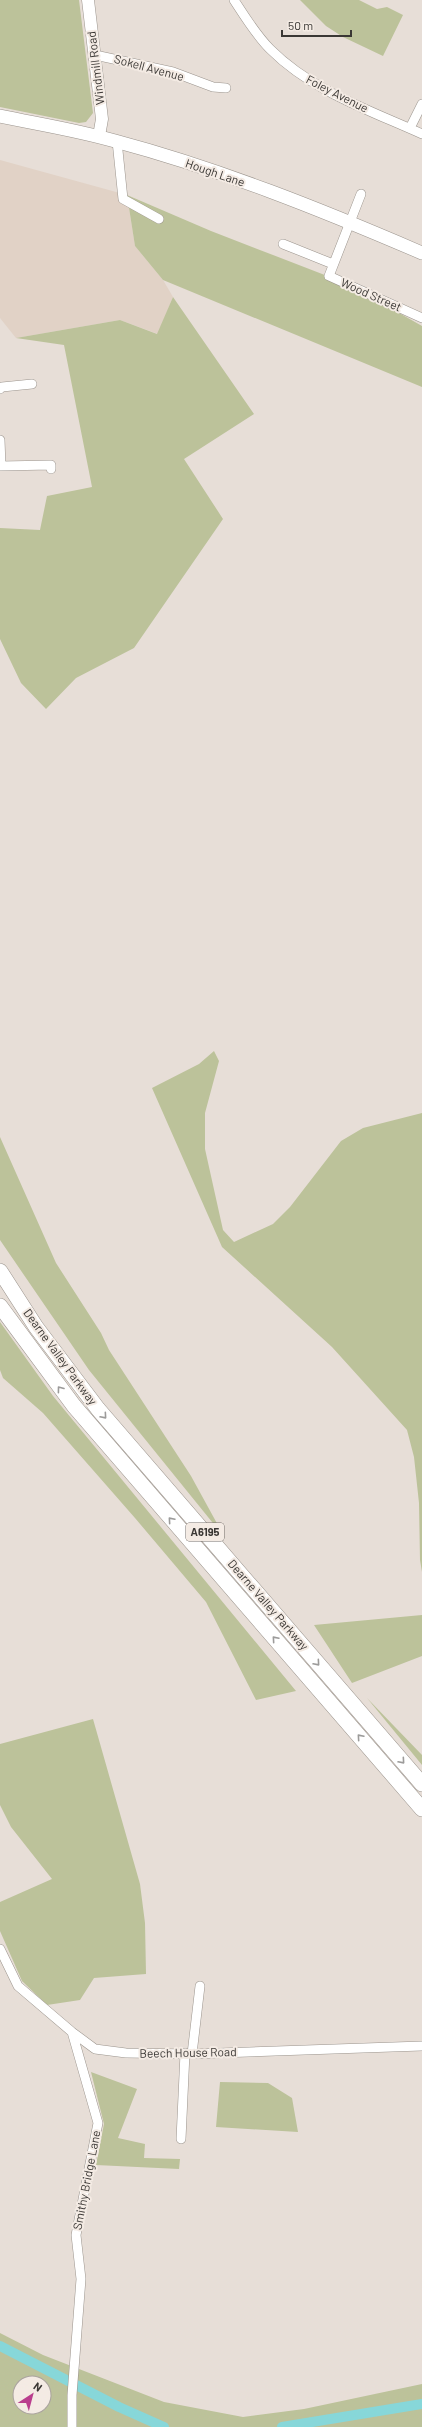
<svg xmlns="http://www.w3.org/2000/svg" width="422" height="2427" font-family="Barlow,sans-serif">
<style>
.built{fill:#e1d2c6}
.green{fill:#bcc29a;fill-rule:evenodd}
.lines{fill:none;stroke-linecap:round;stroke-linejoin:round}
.canal{stroke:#87d7d9;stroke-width:10}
.minor-casing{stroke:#9b948d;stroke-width:10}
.tertiary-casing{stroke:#9b948d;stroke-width:13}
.secondary-casing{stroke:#9b948d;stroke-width:14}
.trunk-casing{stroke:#9b948d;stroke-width:16}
.minor{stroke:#fff;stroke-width:9}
.tertiary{stroke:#fff;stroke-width:12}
.secondary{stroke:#fff;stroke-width:13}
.trunk{stroke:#fff;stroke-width:15}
.oneway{stroke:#9c9b9a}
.labels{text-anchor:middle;stroke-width:4;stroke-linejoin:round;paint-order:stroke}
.shield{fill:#f4ebe4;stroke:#726d69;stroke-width:1}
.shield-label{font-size:11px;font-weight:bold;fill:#3a3734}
.street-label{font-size:12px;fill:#3a3734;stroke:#f4ebe4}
</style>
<rect width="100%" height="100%" fill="#e7ded7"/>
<path class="built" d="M0,160l127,35 8,51 28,34 10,17 -15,37 -38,-14 -104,18 -16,-20z"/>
<path class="green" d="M0,0h79l14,113 -7,9 -7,1 -79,-16z
M300,0h59l18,9 10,-2 16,8 -20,41 -40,-19 -17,-11z
M127,195l84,36 137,53 74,42v61l-259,-107 -28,-34z
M173,297l81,117 -70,45 39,60 -89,129 -58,30 -30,31 -25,-26 -21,-44v-111l40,2 7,-34 45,-9 -28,-142 -48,-7 104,-18 37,14z
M214,1051l5,10 -14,52v36l18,81 11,12 39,-18 17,-17 51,-66 22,-13 59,-15v459l-2,-12 -1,-57 -5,-46 -7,-27 -75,-83 -110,-100 -70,-159 47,-24z
M0,1137l56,126 45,70 8,17 82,126 34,62 -136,-168 -89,-130z
M0,1322l53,74 243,295 -40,9 -50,-98 -71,-84 -92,-105 -40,-35 -3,-8z
M422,1615v41l-70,27 -38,-58z
M367,1698l55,57v10z
M93,1719l47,165 5,39 1,51 -52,4 -14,22 -33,5 -25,-24 -22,-50v-29l52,-23 -41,-52 -11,-22v-61z
M91,2072l46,17 -19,49 27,6 -1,14 36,1 -1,10 -83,-4 8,-41z
M220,2082l48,1 24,15 6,34 -82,-5z
M0,2333l43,22 121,47 79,15 61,-8 118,-25v43h-422zM20,2383h24v24h-24z"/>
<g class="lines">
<path class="canal" d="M0,2346l119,61 45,20
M282,2427l140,-23"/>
<g class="minor-casing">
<path id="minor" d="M234,0c11,17 22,35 36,49 42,42 99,61 152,85
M95,55l78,17 40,15 13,1
M410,128l12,-24
M117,141l6,58 36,20
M361,194l-32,82 93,42
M283,244l50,20
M0,389l2,-2 30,-3
M0,440l1,26 50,-1v4
M0,1949l18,37 54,46 23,17 31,4 66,1 230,-8
M72,2032l26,91 -22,112 5,44 -9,116v32
M192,2054l8,-68
M181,2139l4,-86"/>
</g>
<g class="tertiary-casing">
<path id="tertiary" d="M88,0l14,119 -3,17"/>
</g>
<g class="secondary-casing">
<path id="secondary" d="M0,116c38,8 77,14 115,25 105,28 207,69 307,112"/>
</g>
<g class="trunk-casing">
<path id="trunk" d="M0,1271l36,56 62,82 324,375
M0,1306l74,100 348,403"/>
</g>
<use href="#minor" class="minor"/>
<use href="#tertiary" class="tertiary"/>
<use href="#secondary" class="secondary"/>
<use href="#trunk" class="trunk"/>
</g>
<defs><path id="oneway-chevron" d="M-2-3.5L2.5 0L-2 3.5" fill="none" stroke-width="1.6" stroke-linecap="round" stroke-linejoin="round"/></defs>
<g class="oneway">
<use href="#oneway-chevron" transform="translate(60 1389) rotate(-127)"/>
<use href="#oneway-chevron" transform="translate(104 1416) rotate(49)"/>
<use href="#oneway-chevron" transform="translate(171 1520) rotate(-131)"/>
<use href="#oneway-chevron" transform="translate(275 1639) rotate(-131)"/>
<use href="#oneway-chevron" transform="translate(317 1663) rotate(49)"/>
<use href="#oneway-chevron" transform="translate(360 1737) rotate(-131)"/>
<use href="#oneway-chevron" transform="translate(402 1761) rotate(49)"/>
</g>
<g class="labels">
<rect class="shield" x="186" y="1523" width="38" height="18" rx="3"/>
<g class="shield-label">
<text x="205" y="1536">A6195</text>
</g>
<g class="street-label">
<text transform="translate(96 68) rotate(-97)" y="4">Windmill Road</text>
<text transform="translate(149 68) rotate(15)" y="4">Sokell Avenue</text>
<text transform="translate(337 94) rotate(27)" y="4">Foley Avenue</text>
<text transform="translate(215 173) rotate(19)" y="4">Hough Lane</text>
<text transform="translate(371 295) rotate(24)" y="4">Wood Street</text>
<text transform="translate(60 1357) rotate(54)" y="4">Dearne Valley Parkway</text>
<text transform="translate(268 1605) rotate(49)" y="4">Dearne Valley Parkway</text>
<text transform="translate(188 2053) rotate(-1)" y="4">Beech House Road</text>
<text transform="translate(87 2180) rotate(-79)" y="4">Smithy Bridge Lane</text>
</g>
</g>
<g transform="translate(32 2395) rotate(36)"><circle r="19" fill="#f4ebe4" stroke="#aaa39e"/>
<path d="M0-3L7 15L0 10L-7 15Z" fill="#ba3e8e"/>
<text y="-6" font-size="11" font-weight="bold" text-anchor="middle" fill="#3a3734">N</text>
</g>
<path d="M282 30v6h69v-6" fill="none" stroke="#3a3734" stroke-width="2"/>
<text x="288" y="30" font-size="12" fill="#3a3734" stroke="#f4ebe4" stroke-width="3" paint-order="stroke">50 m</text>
</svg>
